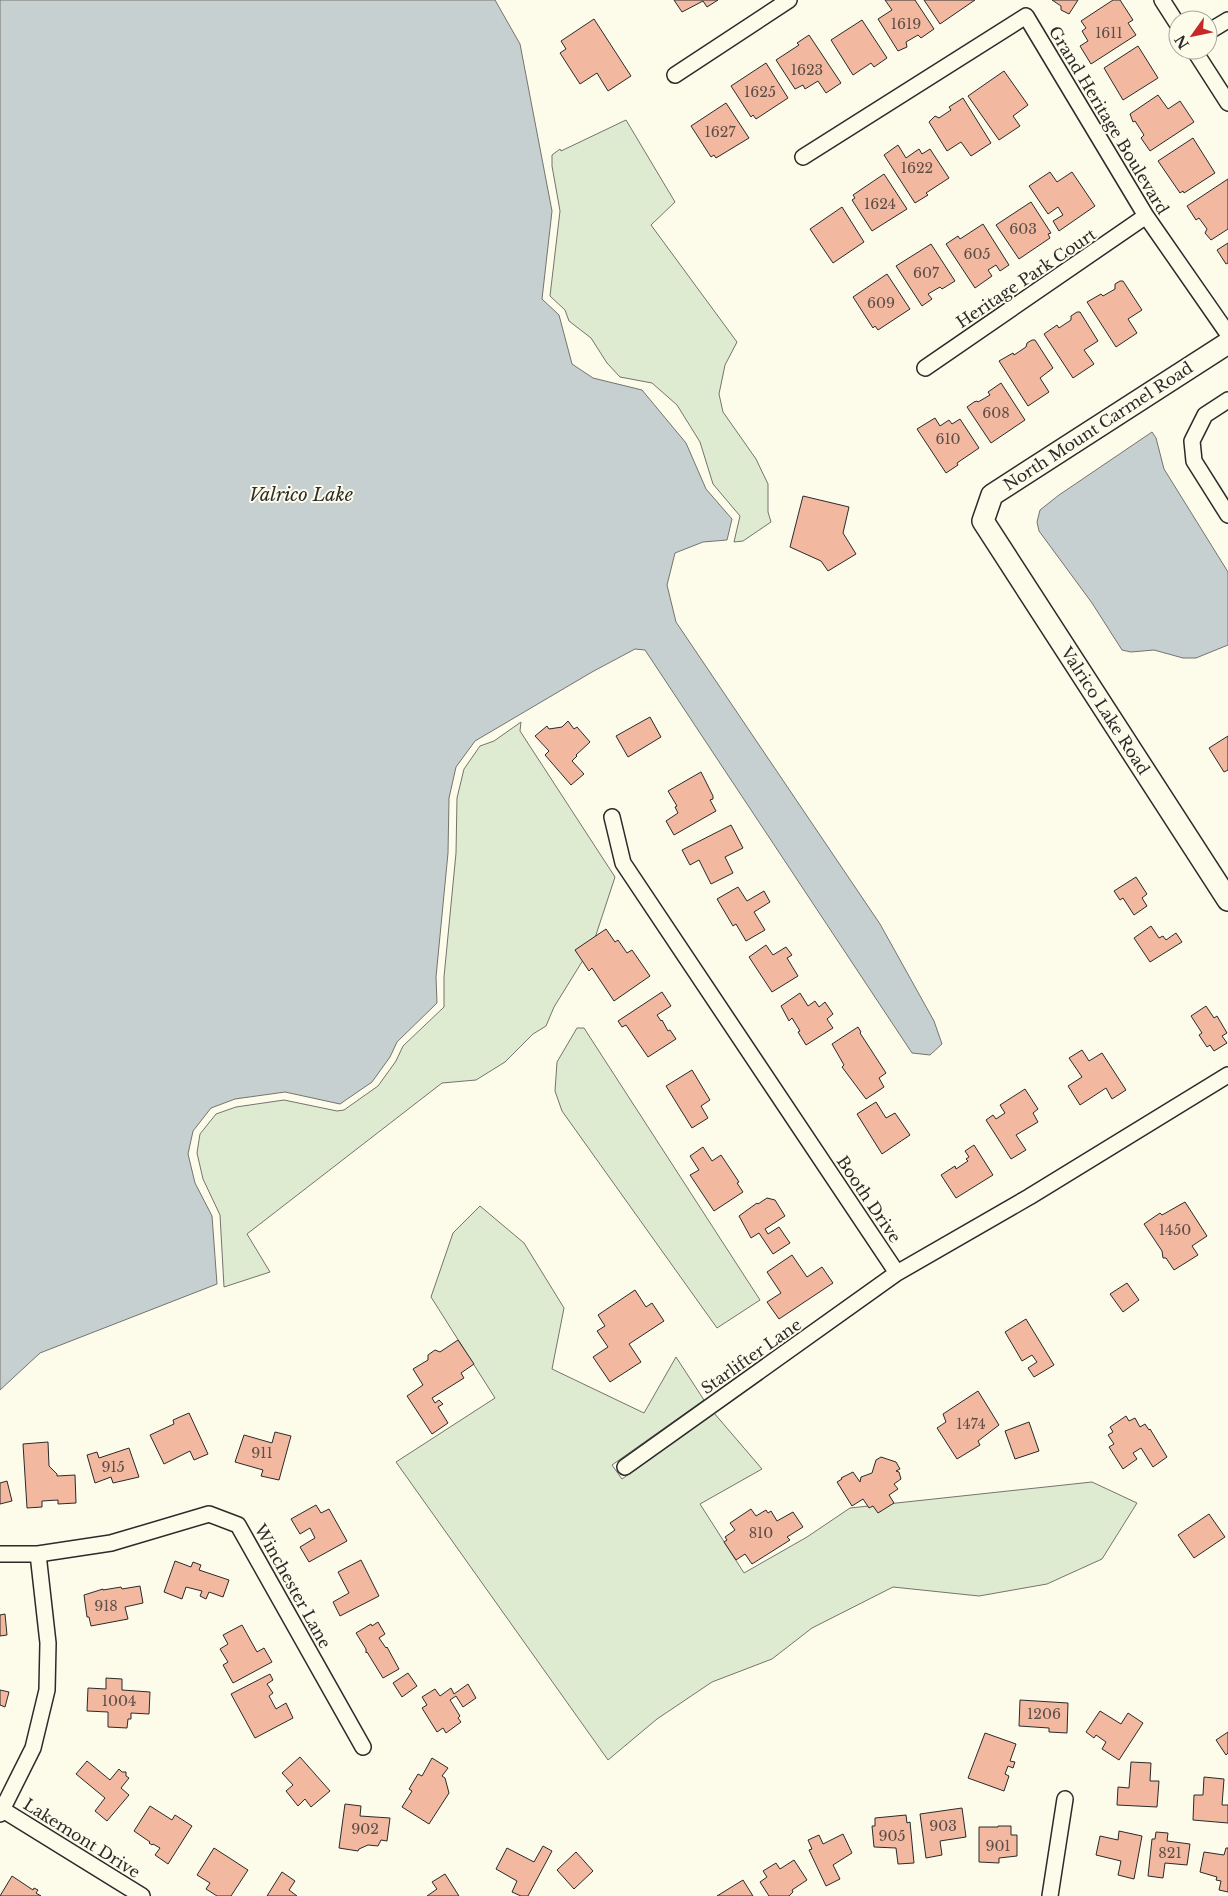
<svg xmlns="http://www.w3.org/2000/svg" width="1228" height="1896" font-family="'Libre Baskerville',serif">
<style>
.green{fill:#deebd1;stroke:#74746e}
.water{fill:#c7d0d0;stroke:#74746e}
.building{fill:#f2b8a0;stroke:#2b2b2b}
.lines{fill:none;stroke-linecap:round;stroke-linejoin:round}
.street-casing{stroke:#2b2b2b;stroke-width:18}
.secondary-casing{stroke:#2b2b2b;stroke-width:24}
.street{stroke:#fdfbea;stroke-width:15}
.secondary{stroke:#fdfbea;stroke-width:21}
.labels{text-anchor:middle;stroke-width:4;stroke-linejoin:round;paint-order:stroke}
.number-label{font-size:14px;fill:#5d4e48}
.street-label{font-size:16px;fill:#2b2b2b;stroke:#fdfbea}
.water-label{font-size:18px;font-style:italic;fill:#2b2b2b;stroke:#fdfbea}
</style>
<rect width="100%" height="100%" fill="#fdfbea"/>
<path class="green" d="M626,120l49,82 -24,23 86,117 -12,23 -6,29 4,18 33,47 12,25v28l3,10 -28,19 -9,1 6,-26 -27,-32 -13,-42 -23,-37 -25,-22 -32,-6 -13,-14 -16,-25 -22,-17 -4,-11 -15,-14 10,-85 -8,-45v-11l8,-6 1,2z
M521,722l-1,9 95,146 -22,67 -39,63 -8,19 -13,8 -28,28 -29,18 -34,3 -195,151 23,38 -46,15 -4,-72 -17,-36 -6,-26 3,-19 16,-20 20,-7 48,-7 53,11 7,-1 34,-24 18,-25 7,-15 41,-39v-30l12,-124 1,-55 7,-29 16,-23 14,-5z
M577,1028h7l176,272 -43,28 -155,-217 -7,-20 2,-29z
M480,1206l44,37 40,65 -12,61 92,44 32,-56 28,43 -92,65 10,14 92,-66 48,56 -62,35 44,69 63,-36 43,-29 242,-26 45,21 -35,56 -55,25 -68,12 -86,-9 -81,41 -40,31 -60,23 -55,37 -49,41 -212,-298 99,-64 -64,-101 22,-64z"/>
<path class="water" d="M0,0h495l25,44 32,167 -10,88 17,16 13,49 21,14 49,12 44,53 20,46 26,30 -5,21 -24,2 -28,11 -8,32 9,37 204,302 54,97 8,23 -12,11 -18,-2 -267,-403 -10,-1 -43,23 -117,69 -19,26 -7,31 -1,55 -12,124 1,26 -40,39 -7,15 -18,25 -32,22 -55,-12 -50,7 -24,9 -18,23 -5,23 7,29 17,33 5,68 -177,69 -40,37z
M1152,432l4,6 8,31 64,103v73l-32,13h-13l-29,-8 -23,2 -9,-2 -30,-47 -53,-72 -2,-9 3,-12 19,-15z"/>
<path class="building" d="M674,0h44l-11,7 -4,-6 -21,11z
M885,0h30l19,29 -13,9 -3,-3 -12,7 1,5 -9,4 -20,-32 14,-9z
M924,0h51l-35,24z
M1052,0h26l-9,14 -8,-4v-4z
M1113,0h7l13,20 -5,3 8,12 -45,29 -11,-18 8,-5 -6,-10 4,-3 -5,-7z
M594,19l37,57 -23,15 -11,-18 -17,11 -20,-31 6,-4 -5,-8z
M862,20l25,38 -13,9 -3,-4 -18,12 -22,-35z
M809,35l32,48 -15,10 -8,-12 -13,8 -2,-4 -8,4 -19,-29 23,-15 -2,-2z
M1138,46l20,32 -35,22 -19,-32z
M766,63l22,35 -32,21 -3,-4 -2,2 -20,-31z
M1004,71l24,34 -15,11 7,10 -21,14 -31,-44z
M1158,95l10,14 12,-8 14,21 -44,29 -9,-13 3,-3 -9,-14 -2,1 -3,-8z
M963,98l28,45 -20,13 -10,-14 -14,9 -18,-29 6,-6 4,2 12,-8 -2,-3z
M726,103l23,35 -33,20 -2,-3 -3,2 -20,-31z
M1193,138l22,35 -31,20 -1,-2 -3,2 -22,-32z
M898,145l8,13 13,-9 3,5 8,-5 19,29 -23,15 2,2 -13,8 -31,-48z
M1050,172l7,10 15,-10 23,34 -36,25 -6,-10 10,-6 -5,-8 -10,7 -19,-28z
M884,174l23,35 -35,22 -20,-31 3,-2 -2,-3z
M1228,179v50l-17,11 -6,-7 2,-4 -8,-11 -3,2 -9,-14z
M1031,202l20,31 -3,1 2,4 -31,21 -23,-34z
M842,207l22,35 -31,21 -23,-34z
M983,224l26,41 -9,6 -4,-6 -8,5 4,6 -17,12 -29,-44 12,-8 2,3z
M1228,243v20l-2,1 -9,-14z
M931,244l24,37 -13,8 -2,-2 -12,7 4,5 -10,7 -26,-40z
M887,274l23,35 -32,21 -3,-4 -2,2 -20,-31z
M1120,281h3l19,29 -14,9 9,14 -21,14 -29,-45 14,-8 2,2 12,-7v-5z
M1077,312h3l18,29 -14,9 10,14 -21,14 -29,-44 13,-9 2,3 12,-8v-4z
M1032,340h3l18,28 -13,10 9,14 -21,14 -29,-45 14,-8 1,2 12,-8 1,-4z
M1001,383l24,37 -34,23 -24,-36 7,-5 3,-1 1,1 12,-7 -2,-3z
M935,418l5,8 9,-6 3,4 8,-5 19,29 -22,15 1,2 -12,8 -29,-44z
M803,496l46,11 -6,26 13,21 -28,17 -7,-10 -31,-14z
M650,717l11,20 -33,20 -12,-21z
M568,721l6,8 3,-2 13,15 -14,13 1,1 -5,5 12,13 -13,11 -26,-30 4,-4 -14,-15 12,-10 2,3 13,-2z
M1228,736v34l-4,2 -15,-24z
M701,772l12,24v3l-3,1 6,11 -42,24 -8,-14 12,-8 -3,-6 2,-1 -9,-15z
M731,825l12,23 -18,9 8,16 -22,11 -12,-24 -9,5 -8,-15z
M1136,877l11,17 -5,4 5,8 -13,9 -11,-17 -3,2 -6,-9z
M738,887l9,14 17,-10 6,11 -16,10 11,18 -19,11 -10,-17 -3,2 -16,-27z
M1151,926l8,12 4,-2 3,4 10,-7 6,9 -32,20 -16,-24z
M606,929l9,13 3,-2 9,13 5,-3 18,26 -36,25 -22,-33 -3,3 -14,-21z
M766,945l7,10 13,-8 6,8 -5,3 11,18 -26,16 -23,-35z
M662,992l9,14 -14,9 4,6 1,-1 6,11 2,-1 6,9 -28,18 -22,-32 -4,2 -4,-6z
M800,993l8,13 7,-5 4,6 6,-5 8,12 -6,5 6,9 -27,17 -8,-13 2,-1 -8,-13 -3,3 -8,-15z
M1206,1006l8,12 3,-2 10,17 -5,3 5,7 -13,8 -4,-6 -3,2 -8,-12 3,-2 -11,-17z
M858,1027l3,5 -1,1 26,40 -7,5 5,9 -18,12 -24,-32 2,-2 -12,-21z
M1082,1050l7,11 13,-8 24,37 -14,9 -6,-11 -26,17 -12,-19 14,-9 -13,-19z
M692,1070l18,30 -9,6 7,12 -16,10 -26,-42z
M1025,1089l13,20 -5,4 5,9 -22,13 10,15 -15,9 -25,-39 7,-5 3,4 9,-6 -5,-8z
M876,1102l10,16 9,-5 15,22 -28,19 -25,-40z
M974,1145l19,30 -37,23 -15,-23 14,-9 1,3 12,-8 -2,-2 3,-2 -4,-6z
M703,1147l9,14 9,-6 18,27 -2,1 6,9 -29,19 -24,-36 9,-5 -9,-14z
M767,1198l8,2 10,16 -20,13 3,5 11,-7 11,16 -17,11 -14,-21 -8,5 -12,-22 18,-13 1,1z
M1185,1202l22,34 -15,10 6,9 -24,15 -8,-12h-3l-1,-7 -18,-27 16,-11 2,2z
M792,1255l15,22 15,-10 11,16 -54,36 -12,-17 14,-9 -14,-21z
M1127,1283l12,17 -16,12 -13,-18z
M635,1290l11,17 6,-4 12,18 -35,23 12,18 -31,20 -17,-25 15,-10 -11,-16 8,-5 -7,-11z
M1026,1319l28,46 -20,12 -6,-9 9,-6 -5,-7 -10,6 -17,-29z
M458,1340l16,24 -13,9 3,5 -32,20 3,5 4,-3 4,4 -5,3 10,16 -16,11 -25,-38 16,-11 -10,-16 15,-9v-5l7,-5 5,2z
M978,1391l21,34 -21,16 2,4 -23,14 -20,-31 9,-6 -3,-8z
M189,1413l19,41 -14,6 -4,-9 -26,13 -14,-29 24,-11 -1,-4z
M1126,1416l3,5 6,-3 5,9 5,-3 4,6 1,-1 17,28 -14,10 -12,-19 -8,5 4,6 -14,10 -14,-22 5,-3 -6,-9 5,-3 -3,-5z
M1029,1422l10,29 -24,8 -10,-28z
M275,1432l16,4 -12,44 -18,-4 2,-6 -28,-8 9,-27 28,8z
M48,1442l1,24 8,8v2l18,-1 1,28 -18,1v-4l-16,1v6l-15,1 -4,-64z
M129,1448l10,29 -26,6 -2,-6 -16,6 -8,-28 10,-3 2,6z
M881,1457l15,5 4,7 -4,2 3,1 2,7 -7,5 4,5 -9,6 5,8 -16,10 -5,-7 -4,2 -6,-9 -11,7 -15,-24 5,-3 -1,-1 12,-6 7,10 1,-5 11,-4 4,-13z
M7,1481l5,20 -12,3v-21z
M316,1505l5,8 8,-4 18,32 -38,21 -9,-15 15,-9 -5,-10 -10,6 -9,-15z
M751,1509l5,7 10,-6 2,3 3,-2 6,10 16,-9 10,15 -16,10 3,3 -38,24 -7,-10 -9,6 -12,-18 3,-2 -2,-3 10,-7 -5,-7z
M1209,1514l16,23 -31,21 -16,-23z
M361,1560l18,36 -39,20 -7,-14 16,-9 -11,-21z
M175,1561l16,6 2,-5 8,3 -2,5 30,10 -6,17 -14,-5 -3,7 -6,-3 2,-5 -16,-4 -4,12 -18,-7z
M140,1586l3,17 -18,4 3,12 -37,7 -2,-9h-2l-3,-22 19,-6v1l18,-3 1,2z
M5,1614l2,21 -7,1v-21z
M378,1622l7,12 -6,4 7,10 1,-1 12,22 -16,9 -16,-26 -1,1v-4l-10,-16 15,-9 1,2z
M242,1625l15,27 7,-4 8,14 -39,21 -10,-18 5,-3 -8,-13 8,-5 -5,-9z
M408,1673l9,13 -15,11 -9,-14z
M270,1674l3,6 -6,4 6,9 -4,3 7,13 10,-6 7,15 -38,20 -24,-44z
M106,1678l16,1v11l28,2 -1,22 -18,-1v6h-3l-1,9 -19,-1v-15l-21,-1 1,-23 18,1z
M468,1684l8,14 -13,9 -7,-11 -6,4 10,16 -2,2 3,4 -15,11 -3,-5 -6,4 -15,-24 5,-3 -5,-8 13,-8 5,7 11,-8 3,6z
M0,1690l9,2 -4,15 -5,-2z
M1020,1700l48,3 -1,30 -18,-1v-4l-30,-2z
M1100,1711l21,13 7,-11 15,10 -24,37 -17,-11 4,-7 -10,-7 -2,3 -8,-6z
M1228,1732v21l-2,2 -10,-15z
M985,1733l31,11 -6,17 5,1 -2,6 -5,-2 -3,8 4,2 -5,15 -36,-13z
M300,1757l30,34 -19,16 -6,-8 -7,7 -12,-15 7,-6 -11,-12z
M432,1758l16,10 -6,8 3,2 4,15 -20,31 -27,-17 10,-16 -3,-2 9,-15 4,2z
M87,1761l23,19 9,-11 3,3h4v4l3,2 -8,10 8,7 -22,26 -12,-10 10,-13 -29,-24z
M1131,1762l20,1 -1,18h9l-2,26 -40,-2 1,-18 11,1z
M1204,1777l20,2 -2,26h6v18l-35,-3 1,-25h9z
M345,1804l16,2 -1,10 30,2 -3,23 -6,-1 -3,6 -10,-1 -9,4 -1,2 -19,-3z
M150,1806l22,14 3,-5 17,11 -24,38 -13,-9 5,-7 -7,-4 -1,1 -3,-2 1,-1 -16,-11z
M962,1808l4,29 -26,4 2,14 -16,3 -6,-44z
M906,1815l1,8 3,-1 4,41 -16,1 -2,-16 -22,-1 -2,-21h3v-8z
M998,1826h13v9h6v21l-18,2v5l-20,-1v-35h19z
M1119,1831l23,5 -8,43 -16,-4 3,-14 -25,-6 4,-19 18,4z
M1156,1832l12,1 -1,8 23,3 -3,21 -22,-2 -2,15 -15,-2 4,-37h3z
M843,1834l9,19 -19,12 7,14 -14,7 -17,-36 3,-1 -4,-9 11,-5 4,9z
M543,1846l9,5 -24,45h-7l-9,-4 5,-11 -21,-12 11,-21 27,14z
M214,1848l34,22 -17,26h-14l-11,-7 4,-6 -13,-8z
M1226,1848h2v44l-9,-2 2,-9 -5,-1 1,-3 -17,-5 4,-20 20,3z
M576,1852l17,19 -19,18 -17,-19z
M794,1860l13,20 -15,10 1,2 -4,4h-20l-9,-14 7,-5 -4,-6 13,-8 4,6z
M282,1872l13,9 -6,9 8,6h-30z
M445,1874l14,22h-32l10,-7 -5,-7z
M12,1876l21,14 1,-2 4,2 -2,3 5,3h-41z
M743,1880l10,16h-36z"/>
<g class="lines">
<g class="street-casing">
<path id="street" d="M1162,0l16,25
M1208,32l20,-12
M1194,50l34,53
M675,75l114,-75
M803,157l223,-141 120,200 82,118
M925,368l221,-152
M1228,400l-23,15 -13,26 2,20 34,54
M612,817l11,46 274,410
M625,1467l272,-194 132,-76 199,-122
M0,1554h38l73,-11 98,-29 29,11 125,222
M3,1810l139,86
M0,1814l33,-66 14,-58 1,-47 -10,-89
M1050,1896l15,-97"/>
</g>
<g class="secondary-casing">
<g id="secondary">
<path id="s1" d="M1228,343l-236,152 -9,26 245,379"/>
</g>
</g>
<use href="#street" class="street"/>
<use href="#secondary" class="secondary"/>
</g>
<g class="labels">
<g class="number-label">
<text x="906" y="29">1619</text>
<text x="1109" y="38">1611</text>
<text x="807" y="75">1623</text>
<text x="760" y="97">1625</text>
<text x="720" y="137">1627</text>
<text x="917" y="173">1622</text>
<text x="880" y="209">1624</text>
<text x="1023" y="234">603</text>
<text x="977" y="259">605</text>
<text x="926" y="278">607</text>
<text x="881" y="308">609</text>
<text x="996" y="418">608</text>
<text x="948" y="444">610</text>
<text x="1175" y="1235">1450</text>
<text x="971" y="1429">1474</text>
<text x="262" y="1458">911</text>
<text x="113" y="1472">915</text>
<text x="761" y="1538">810</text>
<text x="106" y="1611">918</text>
<text x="119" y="1706">1004</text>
<text x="1044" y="1719">1206</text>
<text x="943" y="1831">903</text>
<text x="365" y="1834">902</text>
<text x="892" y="1841">905</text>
<text x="998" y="1851">901</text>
<text x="1170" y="1858">821</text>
</g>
<g class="street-label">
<text transform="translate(1109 120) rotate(59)" y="6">Grand Heritage Boulevard</text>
<text transform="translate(1026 278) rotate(-34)" y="6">Heritage Park Court</text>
<text transform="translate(1098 426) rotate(-33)" y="6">North Mount Carmel Road</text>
<text dy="6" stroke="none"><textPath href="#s1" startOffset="534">Valrico Lake Road</textPath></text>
<text transform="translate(869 1199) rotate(56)" y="6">Booth Drive</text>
<text transform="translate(751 1356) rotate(-35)" y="6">Starlifter Lane</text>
<text transform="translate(293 1586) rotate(61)" y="6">Winchester Lane</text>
<text transform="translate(82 1838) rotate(32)" y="6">Lakemont Drive</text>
</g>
<g class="water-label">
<text x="301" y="501">Valrico Lake</text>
</g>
</g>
<g transform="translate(1193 35) rotate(237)"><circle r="24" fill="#fdfbea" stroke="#a9a89e"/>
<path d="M0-4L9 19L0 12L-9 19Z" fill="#c62828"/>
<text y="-8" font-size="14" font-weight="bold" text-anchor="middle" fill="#2b2b2b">N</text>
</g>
</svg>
